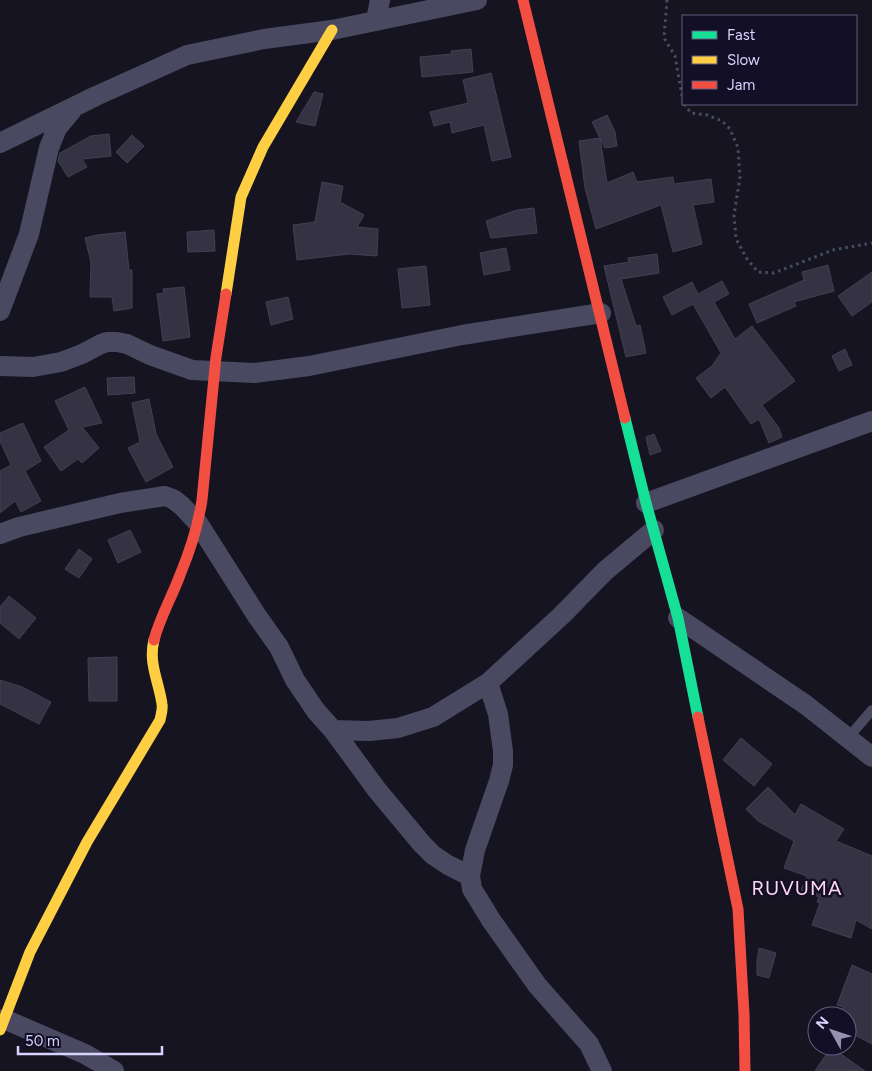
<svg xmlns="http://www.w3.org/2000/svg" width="872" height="1071" font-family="Figtree,sans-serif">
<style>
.building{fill:#343243;stroke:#433f54}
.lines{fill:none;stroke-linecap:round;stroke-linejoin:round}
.path{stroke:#44505f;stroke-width:3;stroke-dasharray:2.5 4;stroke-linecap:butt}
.lane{stroke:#4a4962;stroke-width:10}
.street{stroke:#4a4962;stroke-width:20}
.fast{stroke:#16e098;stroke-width:11}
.slow{stroke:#ffcf43;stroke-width:11}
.jam{stroke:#f24e42;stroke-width:11}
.labels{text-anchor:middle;stroke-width:5;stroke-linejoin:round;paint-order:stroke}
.quarter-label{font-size:20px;letter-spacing:1px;fill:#ffd6f0;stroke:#130f26}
</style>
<rect width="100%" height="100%" fill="#161421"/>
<path class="building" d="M471,49l2,23 -51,5 -2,-20 32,-3 -1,-3z
M491,73l20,84 -19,4 -8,-36 -32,8 -2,-11 -16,4 -4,-14 38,-9 -5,-23z
M314,92l9,2 -8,32 -19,-4z
M607,115l8,17 2,14 -12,2 -5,-10 7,45 26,-11 4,10 36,-5 1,7 37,-5 3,23 -21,3 9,39 -29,8 -12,-47 -65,24 -11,-41 -6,-47 21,-3 -8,-16z
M109,134l2,22 -29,3 5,8 -19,10 -10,-16 2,-8 31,-17z
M132,135l12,11 -17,17 -11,-11z
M322,182l21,4 -3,16 24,13 -7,12 21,2 -1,27 -28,-2 -52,6 -4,-35 22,-3z
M534,208l3,25 -46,5 -5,-17 31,-11z
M214,230l1,21 -27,1 -1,-20z
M125,232l4,38h3v38l-18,3 -2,-14h-22l1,-35 -6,-24 12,-3z
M506,248l4,22 -26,5 -4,-22z
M657,254l2,19 -38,6 15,47 4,-1 6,28 -20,4 -22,-91 25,-4 -1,-4z
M828,265l6,26 -40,11 2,4 -39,17 -8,-19 55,-24 -2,-8z
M426,266l4,39 -28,3 -4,-39z
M872,272v30l-20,14 -14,-20z
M722,281l7,13 -15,8 21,37 17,-13 43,55 -33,24 17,23 3,9 -13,6 -10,-24 -8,5 -26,-37 -14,11 -15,-20 16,-12 9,-13 -28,-49 -21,11 -9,-18 29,-15 6,12z
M184,287l6,50 -27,4 -6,-47 7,-1 -1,-4z
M288,297l5,22 -22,6 -5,-23z
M845,349l7,16 -13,6 -7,-15z
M134,377l1,16 -27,2 -1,-17z
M85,387l17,36 -20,4 17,21 -17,15 -4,-4 -17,12 -17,-24 25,-17 -14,-29z
M149,399l7,35 17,33 -27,15 -18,-34 12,-6 -8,-39z
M23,423l18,38 -16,10 16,30 -20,11 -6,-11 -15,12v-42l11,-6 -11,-24v-8z
M654,434l7,17 -11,4 -4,-18z
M130,530l11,22 -23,11 -10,-23z
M79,549l13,10 -13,19 -14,-9z
M9,596l27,22 -17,21 -19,-16v-16z
M117,657v44h-28l-1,-43z
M0,680l22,7 29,15 -12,22 -39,-20z
M741,738l31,26 -18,22 -31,-26z
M768,787l27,28 6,-11 43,25 -8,12 36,15v73l-16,-9 -5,18 -39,-13 8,-22 -3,-1 2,-5 -18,-7 6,-14 -23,-8 10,-27 -36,-20 -12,-12z
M759,948l17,5 -7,25 -12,-3v-15z
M852,965l20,9v70l-25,-13v-15h-8l4,-9 -6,-2z
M831,1047l34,24h-50z"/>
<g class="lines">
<path class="path" d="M667,0l-3,38 11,18 8,45
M684,104l7,9 16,2 15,6 8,8 8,19 2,29 -6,38 2,24 11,20 11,13 16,1 59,-23 39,-7"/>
<path class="lane" d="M848,738l24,-28"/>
<path class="street" d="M376,20l4,-20
M0,143l96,-47 91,-41 77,-16 68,-9 145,-30
M0,311l29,-77 20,-86 8,-20 15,-18
M0,366l33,1 28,-5 21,-8 19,-10 6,-2h10l10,2 23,11 42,15 62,3 55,-7 153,-31 139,-22
M646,503l226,-82
M0,534l19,-7 101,-24 45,-7 8,3 9,7 16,17 59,93 22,31 16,33 21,31 17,19 44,60 45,54 11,11 15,10 22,11
M678,618l128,87 66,52
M488,683l10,31 5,37v14l-4,16 -24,69 -5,26 2,13 19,31 46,65 52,59 13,27
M333,730l36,1 29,-3 35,-11 55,-34 74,-68 43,-44 49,-41
M4,1019l81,35 29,17"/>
<path class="fast" d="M625,418l21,85 32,115 20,99"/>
<path class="slow" d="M226,294l15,-97 22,-50 69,-117
M0,1030l30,-78 57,-110 73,-122c1,-5 3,-11 2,-16 -3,-22 -14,-41 -8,-64"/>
<path class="jam" d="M523,0l102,418
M154,640c6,-23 18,-43 26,-65 10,-24 18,-49 22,-75l14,-143 10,-63
M698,717l40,192 6,105 1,57"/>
</g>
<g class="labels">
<g class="quarter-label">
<text x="797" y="895">RUVUMA</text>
</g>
</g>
<rect x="682" y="15" width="175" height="90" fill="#130f26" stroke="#625e7d"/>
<rect x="692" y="31" width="25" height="8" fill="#16e098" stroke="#625e7d"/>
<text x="727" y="40" font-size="15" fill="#d9d4ff">Fast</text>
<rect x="692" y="56" width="25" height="8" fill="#ffcf43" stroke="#625e7d"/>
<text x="727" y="65" font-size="15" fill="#d9d4ff">Slow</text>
<rect x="692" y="81" width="25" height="8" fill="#f24e42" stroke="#625e7d"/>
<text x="727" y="90" font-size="15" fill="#d9d4ff">Jam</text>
<g transform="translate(832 1031) rotate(310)"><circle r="24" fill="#130f26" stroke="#625e7d"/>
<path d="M0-4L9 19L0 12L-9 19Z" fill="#9591b1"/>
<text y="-8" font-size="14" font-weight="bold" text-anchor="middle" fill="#d9d4ff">N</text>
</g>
<path d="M18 1046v8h144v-8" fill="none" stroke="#d9d4ff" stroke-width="2.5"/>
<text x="25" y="1046" font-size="15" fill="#d9d4ff" stroke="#130f26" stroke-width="4" paint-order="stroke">50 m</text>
</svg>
